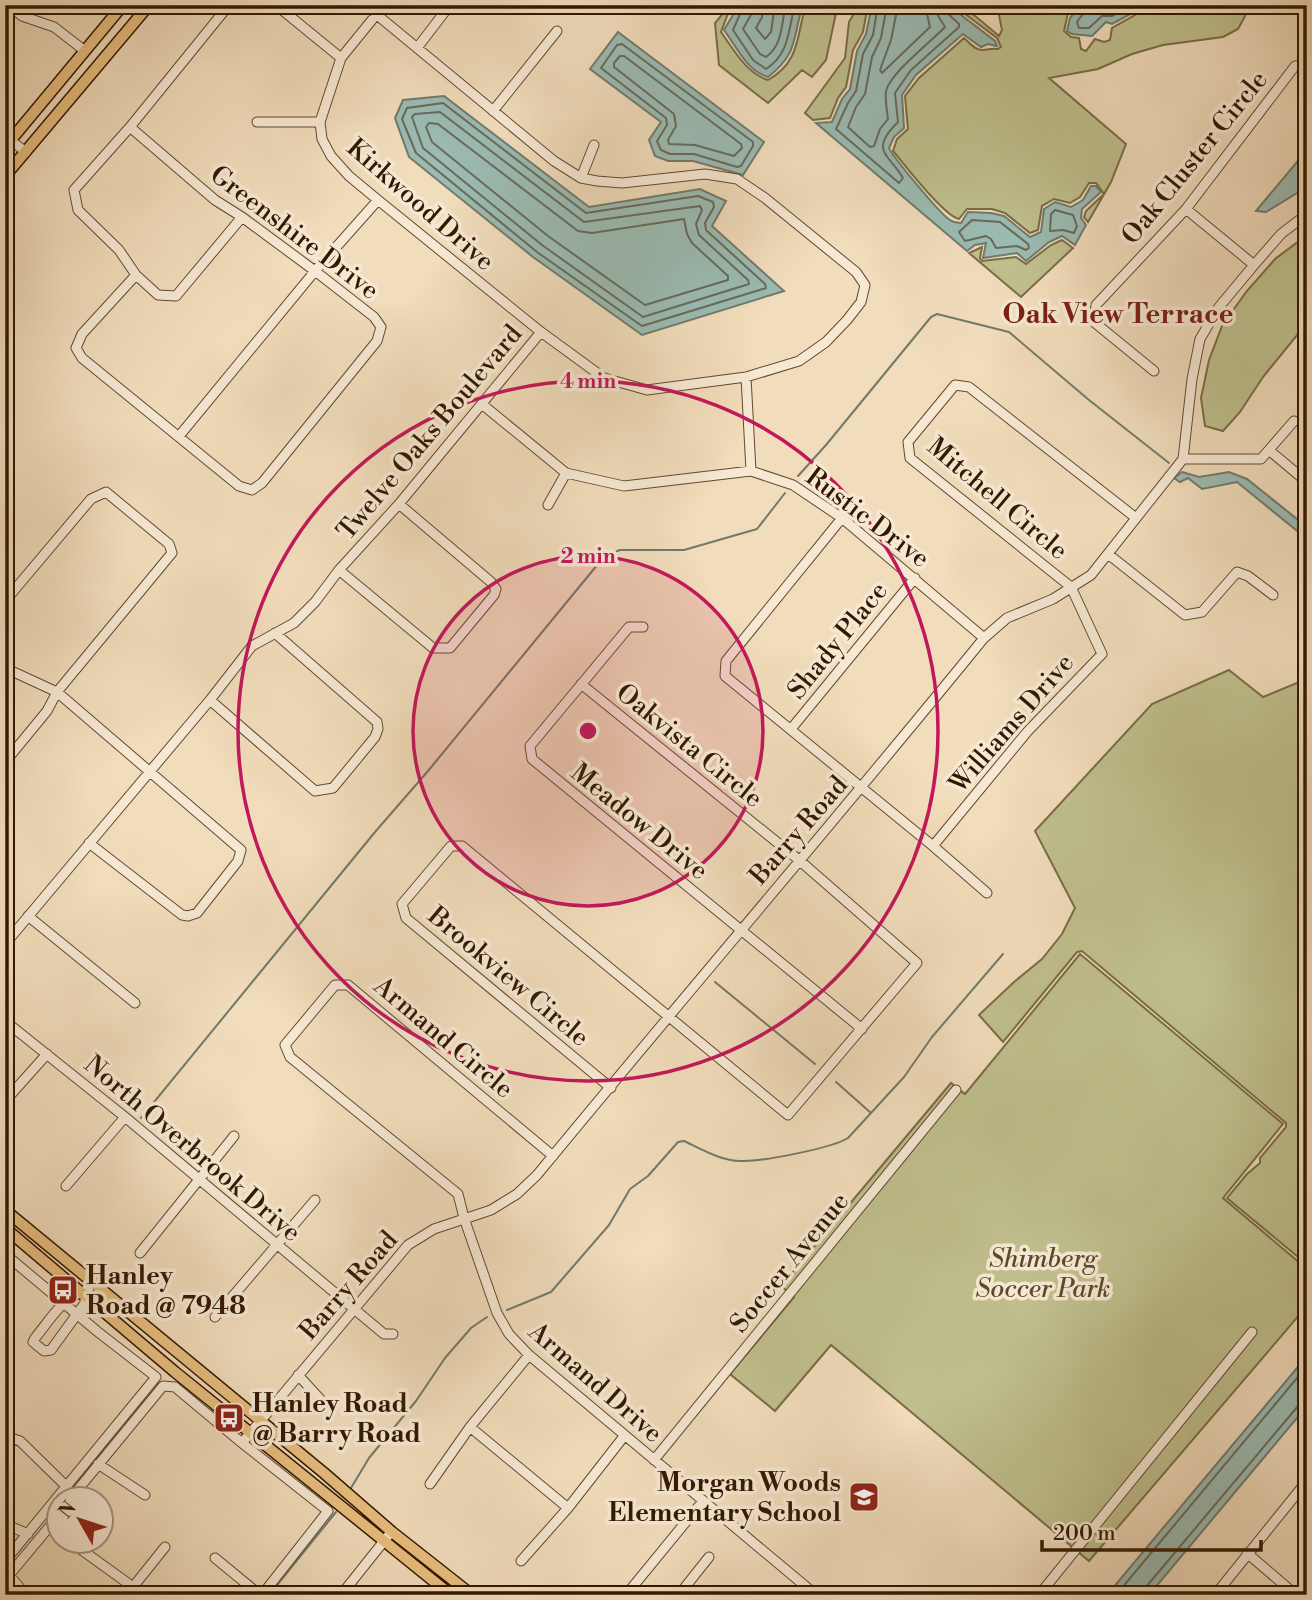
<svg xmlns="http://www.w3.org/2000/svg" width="1312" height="1600" font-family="'Libre Bodoni',serif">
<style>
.green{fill:#bfbf8d;stroke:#796c46;stroke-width:2}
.water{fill:#9bbbb3;stroke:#717a6b;stroke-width:2}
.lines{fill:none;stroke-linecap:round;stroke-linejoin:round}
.shore{stroke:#676a5a;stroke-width:2}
.stream{stroke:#717a6b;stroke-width:2}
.minor-casing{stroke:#62492f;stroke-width:11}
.major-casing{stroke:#331800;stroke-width:13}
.minor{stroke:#f6e8d3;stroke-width:9}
.major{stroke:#e8be7e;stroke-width:10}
.ring{fill:none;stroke:#c2185b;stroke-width:3.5}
.labels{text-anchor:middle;stroke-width:7;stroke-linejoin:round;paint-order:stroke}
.street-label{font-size:26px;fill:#331800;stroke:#f6e8d3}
.park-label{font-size:26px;font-style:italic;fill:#5d4a2a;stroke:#f6e8d3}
.poi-label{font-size:26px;font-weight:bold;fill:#331800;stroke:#f6e8d3;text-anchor:start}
.neighbourhood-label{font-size:28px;font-weight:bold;fill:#7a1f14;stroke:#f6e8d3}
.centre{fill:#c2185b;stroke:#f6e8d3;stroke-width:3.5}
.ring-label{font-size:21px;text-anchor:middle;font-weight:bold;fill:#c2185b;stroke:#f6e8d3;stroke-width:7;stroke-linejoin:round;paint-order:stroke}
</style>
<rect width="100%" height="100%" fill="#f1dcbb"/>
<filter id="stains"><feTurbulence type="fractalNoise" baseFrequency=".00286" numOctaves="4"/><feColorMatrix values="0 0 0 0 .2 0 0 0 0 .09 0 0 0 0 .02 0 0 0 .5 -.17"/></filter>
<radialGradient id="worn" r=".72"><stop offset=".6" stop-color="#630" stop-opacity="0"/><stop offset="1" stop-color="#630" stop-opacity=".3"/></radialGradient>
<path class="green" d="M730,5h4l-7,11 -6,16c13,18 25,41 47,48 33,-19 28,-44 38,-75h36l-6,8 -10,47 -14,17 -10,-7 -34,33 -49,-38 -4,-42z
M859,5h9l-5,27 -10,18 -7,37 -8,11 -8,20 -17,2 -8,-7 40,-55 4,-36z
M953,5h9l37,31 3,-6 -5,-25h76l-5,8 -4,18 7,6 8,1 2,11 5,2 9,-12 9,3 6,-2 2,-12 41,-23h98l-13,24 -15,8 -60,8 -31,9 -34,15 -49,9 77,66 -15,38 -23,40 -4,-5 2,-6 18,-17 -8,-11h-7l-9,14 -10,6 -16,-4 -12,7 -4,24 -8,3 -25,-20 -13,-4h-25l-8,10c-15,-3 -54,-54 -66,-68l4,-12 11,-10 -3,-33 14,-18 45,-40c5,4 10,12 18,12 6,0 9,-2 16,-1l3,-2 -4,-9z
M1307,235v88l-44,54 -23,35 -17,19 -18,-5 -4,-28 8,-38 13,-34 24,-34 29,-33z
M1062,240l11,8 -52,49 -52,-44 13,-6 -2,11 2,3 34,-4 10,7 25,-19z
M1229,670l34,27 39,-16 5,-5v583l-3,3 -77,-64 20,-24 13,-11v-5l26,-31v-4l-204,-172 -5,1 -74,90 -24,-27 35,-33 28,-23 20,-25 13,-26 -40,-77 117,-127z
M1080,954l203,170 -60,74 84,71v37l-218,255 -258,-216 -56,66 -45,-37 64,-77 -13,-11 170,-203 14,11z"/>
<path class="water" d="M739,5h64c-11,33 -4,48 -35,72 -21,-6 -32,-31 -44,-47z
M872,5h76l47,36 2,5 -9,-2 -7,3 -18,-13 -47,41 -14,20 2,33 -10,9 -5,11c3,8 52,67 61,72 2,2 9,3 11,3l7,-11 23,1 13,3 26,21 11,-5 3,-23 11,-7 16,5 12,-7 8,-14h5l5,6 -19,17 -1,9 5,7 -11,20 -13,-9 -13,6 -23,19 -9,-8 -34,5 3,-15 -11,2 -8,6 -151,-128 16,-1 10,-23 8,-10 7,-38 9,-17z
M1081,5h66l-35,19 -6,-2 -14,14 -20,-2 -5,-3 3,-13z
M618,32l146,110 -21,33 -50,-14h-25l-13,-5 -6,-16 12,-18 -71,-53z
M444,96l145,111 111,-18 26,12 -14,25 72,65 -142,44 -109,-78 -124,-100 -14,-39 8,-18z
M1307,150v37l-41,25 -10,-1z
M1182,472l17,5 30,-5 18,7 60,48v12l-70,-57 -35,7 -14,-11 -8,4 -6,-4z
M1307,1356v50l-158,189h-42z"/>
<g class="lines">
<path class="shore" d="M744,5l-11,25 20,30 13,9c24,-15 22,-40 29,-64
M753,5l-1,8 -9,16 17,25 6,3c17,-12 15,-33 20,-52
M763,5l-1,12 -6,11 9,11 6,-7 4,-27
M878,5l-5,30 -10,19 -7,37 -8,12 -12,26 63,54 4,-5c-15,-25 -34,-27 -5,-56l-3,-29 16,-23 48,-43v-3l-13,-12 -1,-7
M887,5l-6,33 -9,19 -7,37 -9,13 -8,20 22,20 4,-1 6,-17 8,-10c-1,-8 -3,-19 -2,-28 5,-19 45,-49 59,-64l-8,-13 -1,-9
M898,5l-7,35 -11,30 2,3 48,-46 -5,-22
M1086,5l-1,6 -8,11 2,6h10l13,-12h10l20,-11
M622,44l131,98v4l-12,20 -4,1 -43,-13h-24l-9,-4 -4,-9 10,-16 -1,-7 -65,-50 16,-23z
M620,56h4l117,88 1,4 -8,8 -39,-11 -26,-1 -1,-4 8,-14 -2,-12 -60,-47v-4z
M443,103l143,110 112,-17 15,6 1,5 -9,16 1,7 59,54 1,4 -124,38 -105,-74 -121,-99 -14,-34 5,-11z
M440,112l144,110 116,-16 2,4 -6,14 3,11 49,45 1,4 -106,33 -101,-72 -119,-97 -11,-31 3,-3z
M429,123l9,1 140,107 14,2 92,-14 3,15 5,9 36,33v4l-83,25 -97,-69 -116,-94 -6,-15z
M1055,210l18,5 4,11 -3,7 -11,-3 -13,1 1,-17z
M972,220l28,2 28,22 1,4 -3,2 -9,-4 -21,2 -5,-9 -5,-3 -21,5 -6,-9z
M1116,1595l191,-229
M1144,1595l2,-8 152,-181 9,-3"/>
<path class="stream" d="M798,476l28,-31 105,-128 6,-3 72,18 80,68 80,63
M715,982l100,82
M836,1082l35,31
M141,1118l234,-286 53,-61 170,-207 12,-10 10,-4h64l73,-21 28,-36
M507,1310l44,-18 58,-67 21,-36 18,-13 30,-34 6,-1c17,8 37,20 57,20 20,1 91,-13 107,-23l56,-61 28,-40 71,-83
M351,1488l18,-30 47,-57 29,-43 26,-30 16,-11
M269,1595l67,-83"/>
<g class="minor-casing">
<path id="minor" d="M9,5l13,11 32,11 31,24
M229,5l-99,122 -56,63 4,20 41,40 17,25 22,20 18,1 66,-79
M276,5l65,53
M365,5l189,156 27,17 16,3 25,2 83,-9 32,5 28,19 91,74 9,13 -4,17 -14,18 -21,22 -27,19 -53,16 -99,13 -43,-12 -63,-46 -163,-132 -29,-24 -18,-20 -9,-17 -2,-17 21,-64 35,-43
M417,48l33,-43
M493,111l64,-80
M257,122h63
M130,127l85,73 27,17 73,54 59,46 7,10 -4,14 -115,142 -10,7 -13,-4 -157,-128 -6,-10 6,-14 54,-59
M5,136l21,16
M581,178l13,-33
M1186,209l68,56
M1154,371l-60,-49 2,-17 90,-96 109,-143 12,-1
M746,377l5,94
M483,405l83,68 58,13 127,-15 42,14 49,33 142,120
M180,435l135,-164 63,-71
M1270,451l37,31
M1183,459h78l33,-38
M548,505l18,-32
M842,518l-116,143 -1,15 208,170 54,47
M1108,554l77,61 17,-3 35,-40 11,4 25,19
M339,570l94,78h17l44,-53 2,-6 -5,-7 -92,-78
M5,601l86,-102 15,-7 63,52 3,9 -115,139 -10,19 -42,51
M643,627h-14l-99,119 2,13 330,270
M5,668l52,24 184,158 -3,11 -41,52 -9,3 -6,-1 -93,-72
M581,684l218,176 118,103 -129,152 -326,-269h-11l-49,58 4,14 205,170
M210,700l105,91 18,-3 42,-51 3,-8 -1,-7 -102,-89
M791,729l124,-151
M933,846l94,-114 75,-78 -31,-67 -161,-129 -2,-16 47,-57 14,2 167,131
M28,916l107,87
M5,944l205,-244 42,-54 42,-23 21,-21 24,-32 60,-66 142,-172
M5,1021l120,96 259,217h9
M5,1101l42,-47
M553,1156l-205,-171h-13l-50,60 5,12 168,137 6,24 33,95 12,21 20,21 287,240
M66,1186l59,-69
M140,1253l94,-117
M5,1254l93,78 58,45 -151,184
M85,1293v10l-34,47 -7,1 -11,-9 2,-4c11,-13 21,-30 35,-40 10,-7 13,-3 23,-15
M215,1317l100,-117
M298,1375l33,36
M470,1427l98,81
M242,1443l166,-198 26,-16 57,-19 26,-16 20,-19c148,-180 300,-356 447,-537l23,-20 46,-19 38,-24 92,-116 9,-80 8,-40 19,-32 35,-42 27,-31 26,-20
M5,1446l9,-7 6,2 47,46
M654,1460l302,-370
M98,1464l47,31
M430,1484l40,-57 59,-72
M71,1498l92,-112 12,1 67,56 86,68 -66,84
M5,1524l23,10
M68,1540l65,47 8,8
M1247,1553l49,42
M215,1558l45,37
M521,1561l47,-53 57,-73
M9,1575l17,20
M5,1580l55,-66
M133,1587l32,-40
M341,1595l47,-59
M626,1595l77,-94
M687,1595l-5,-4 27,-34
M1039,1595l213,-263
M1215,1595l92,-114"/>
</g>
<g class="major-casing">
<path id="major" d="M5,147l118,-142
M5,176l144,-171
M5,1210l319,263 68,59 80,63
M5,1228l170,144 276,223"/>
</g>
<use href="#minor" class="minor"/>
<use href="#major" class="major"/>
</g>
<circle cx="588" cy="731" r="175" fill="#c2185b" fill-opacity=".12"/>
<g class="ring">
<circle cx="588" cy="731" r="175"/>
<circle cx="588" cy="731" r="350"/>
</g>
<defs>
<g id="bus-square" transform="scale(1.575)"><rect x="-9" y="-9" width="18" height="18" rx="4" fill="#8f2418" stroke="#f6e8d3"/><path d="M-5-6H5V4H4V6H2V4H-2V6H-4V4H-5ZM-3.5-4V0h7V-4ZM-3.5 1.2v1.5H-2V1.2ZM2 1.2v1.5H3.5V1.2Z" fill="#fff"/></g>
<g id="school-square" transform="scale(1.575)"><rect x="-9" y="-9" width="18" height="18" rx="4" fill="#8f2418" stroke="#f6e8d3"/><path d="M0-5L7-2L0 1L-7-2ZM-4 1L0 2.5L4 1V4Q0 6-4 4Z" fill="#fff"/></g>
</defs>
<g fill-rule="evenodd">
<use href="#bus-square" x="63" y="1290"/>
<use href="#bus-square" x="229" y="1418"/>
<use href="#school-square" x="864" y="1497"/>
</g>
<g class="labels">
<g class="street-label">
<text transform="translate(1194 157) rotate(-51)" y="9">Oak Cluster Circle</text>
<text transform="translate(421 204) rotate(41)" y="9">Kirkwood Drive</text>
<text transform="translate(295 232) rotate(37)" y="9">Greenshire Drive</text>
<text transform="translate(429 432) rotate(-50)" y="9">Twelve Oaks Boulevard</text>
<text transform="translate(998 498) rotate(40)" y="9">Mitchell Circle</text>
<text transform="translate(868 517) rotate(37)" y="9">Rustic Drive</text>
<text transform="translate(837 640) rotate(-51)" y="9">Shady Place</text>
<text transform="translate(1011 723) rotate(-49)" y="9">Williams Drive</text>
<text transform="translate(690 745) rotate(39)" y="9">Oakvista Circle</text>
<text transform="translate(640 821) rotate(39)" y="9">Meadow Drive</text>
<text transform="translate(798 830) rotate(-49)" y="9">Barry Road</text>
<text transform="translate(509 976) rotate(40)" y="9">Brookview Circle</text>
<text transform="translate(444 1037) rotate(40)" y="9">Armand Circle</text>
<text transform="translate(193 1148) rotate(40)" y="9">North Overbrook Drive</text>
<text transform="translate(789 1262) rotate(-51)" y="9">Soccer Avenue</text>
<text transform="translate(348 1285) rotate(-49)" y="9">Barry Road</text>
<text transform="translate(596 1382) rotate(41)" y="9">Armand Drive</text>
</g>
<g class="park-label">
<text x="1043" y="1267">Shimberg<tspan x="1043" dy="30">Soccer Park</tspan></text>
</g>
<g class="poi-label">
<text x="86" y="1284">Hanley<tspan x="86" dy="30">Road @ 7948</tspan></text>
<text x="252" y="1412">Hanley Road<tspan x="252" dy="30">@ Barry Road</tspan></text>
<text x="841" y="1491" text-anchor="end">Morgan Woods<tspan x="841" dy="30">Elementary School</tspan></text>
</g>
<g class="neighbourhood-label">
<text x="1118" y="323">Oak View Terrace</text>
</g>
</g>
<circle cx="588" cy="731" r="10" class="centre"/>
<g class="ring-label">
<text x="588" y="388">4 min</text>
<text x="588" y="563">2 min</text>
</g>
<rect width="1312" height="1600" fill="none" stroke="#f1dcbb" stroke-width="28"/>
<rect x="7" y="7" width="1298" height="1586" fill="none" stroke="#331800" stroke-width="3.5"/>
<rect x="14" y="14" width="1284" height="1572" fill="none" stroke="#331800" stroke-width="2"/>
<g transform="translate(80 1520) rotate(309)"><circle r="33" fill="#f6e8d3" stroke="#a8957f" stroke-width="2"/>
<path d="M0-5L12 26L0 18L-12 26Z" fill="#8f2418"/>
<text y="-10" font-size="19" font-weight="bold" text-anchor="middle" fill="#331800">N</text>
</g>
<path d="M1042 1540v10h219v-10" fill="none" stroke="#331800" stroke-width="3.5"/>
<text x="1053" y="1540" font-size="21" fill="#331800" stroke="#f6e8d3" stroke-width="5" paint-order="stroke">200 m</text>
<rect width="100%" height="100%" filter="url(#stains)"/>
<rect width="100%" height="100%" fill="url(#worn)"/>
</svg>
